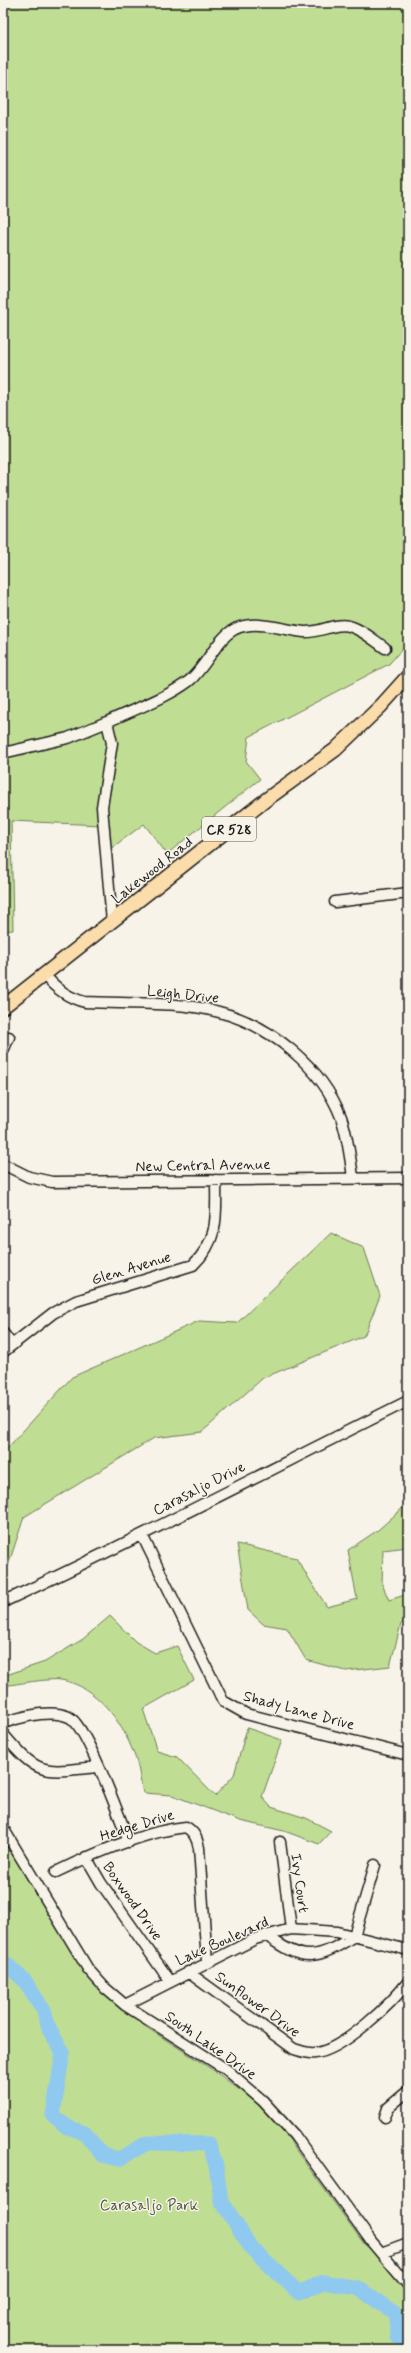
<svg xmlns="http://www.w3.org/2000/svg" width="411" height="2353" font-family="Mynerve,sans-serif">
<style>
.green{fill:#c0dd94;stroke:#6e7c58}
.lines{fill:none;stroke-linecap:round;stroke-linejoin:round}
.river{stroke:#90c9ef;stroke-width:15}
.minor-casing{stroke:#1c1c1c;stroke-width:13}
.major-casing{stroke:#1c1c1c;stroke-width:16}
.minor{stroke:#f7f3e8;stroke-width:10}
.major{stroke:#fbdcab;stroke-width:13}
.labels{text-anchor:middle;stroke-width:3;stroke-linejoin:round;paint-order:stroke}
.shield{fill:#f7f3e8;stroke:#5e5c59;stroke-width:1}
.shield-label{font-size:14px;font-weight:bold;fill:#1c1c1c}
.street-label{font-size:15px;fill:#1c1c1c;stroke:#f7f3e8}
.park-label{font-size:15px;fill:#4d5640;stroke:#f7f3e8}
</style>
<rect width="100%" height="100%" fill="#f7f3e8"/>
<filter id="ink" filterUnits="userSpaceOnUse"><feTurbulence type="fractalNoise" baseFrequency=".025" numOctaves="2"/><feDisplacementMap in="SourceGraphic" scale="8" xChannelSelector="R" yChannelSelector="G"/><feConvolveMatrix kernelMatrix="1 2 1 2 8 2 1 2 1" color-interpolation-filters="sRGB"/></filter>
<g filter="url(#ink)">
<path class="green" d="M3,3h405v639l-19,22 -140,73 -3,24 14,18 -93,75 -23,-30 -42,31 -1,-30 -90,-4 2,109 -10,1z
M331,1233l33,15 16,48 -16,40 -101,42 -61,54 -48,6 -130,79 -17,52 -4,4v-120l69,-76 127,-56 38,2z
M406,1505l2,4v38l-25,3 -1,34 7,16 19,-6v26l-7,4 -11,42 -44,5 -40,-11 -19,-32 -24,-4 -15,-14 -11,-66 59,14 31,49 30,-8 -9,-49 30,-20z
M110,1616l26,26 19,11 22,-7 17,34 -51,29 14,42 20,6 38,39 19,-21 13,-47 35,12 -20,57 9,10 35,11 25,13 -12,13 -35,-13 -44,-10 -68,-26 -29,-2c-3,-13 -4,-27 -9,-39 -12,-32 -37,-68 -73,-74 -13,-2 -43,4 -58,6v-10l42,-14 38,-23z
M3,1828l82,136 58,61 73,47 21,16 24,11 20,22 12,25 72,99 16,8 27,32v65h-405z"/>
<g class="lines">
<path class="river" d="M3,1961l22,20 19,30 6,20 13,21 -10,63 14,12 18,6 17,22 17,4 28,-16 62,1 7,22 5,34 30,48 48,45 24,-11 35,6 37,25 3,24 10,3"/>
<g class="minor-casing">
<path id="minor" d="M3,753l65,-15 39,-16
M335,902l73,-9
M112,922l-10,-115 10,-64 -5,-21c27,-13 58,-23 82,-41 17,-14 28,-43 46,-52 22,-10 47,1 69,3 17,1 33,-11 48,-5 12,4 23,14 33,21
M45,976c12,13 23,22 40,26 43,2 93,-1 134,10 51,13 103,55 122,105 7,20 9,40 12,60
M3,1051l6,-14
M3,1164l26,13 23,5 356,-4
M3,1333l9,12
M3,1352l50,-39 23,-12 117,-36c27,-26 23,-51 23,-85
M142,1535l81,166 23,13 162,41
M3,1602c137,-64 270,-134 405,-201
M3,1723c18,-6 48,-14 66,-6 17,7 52,104 60,125
M3,1734c37,44 41,38 95,33
M3,1828l85,141 17,19 20,17 102,65 36,31 32,35 76,105 37,44
M280,1842l11,87
M86,1857l15,26 69,98
M56,1872c37,-18 89,-41 130,-45 8,5 11,11 13,21l8,114
M266,1935c37,28 51,25 88,1l21,-71
M188,1972l106,77c7,2 14,5 21,4 27,-2 77,-50 93,-71
M125,2005l130,-66 36,-10 46,3 71,18
M385,2117l3,-9 20,-17
M381,2253l27,-10"/>
</g>
<g class="major-casing">
<path id="major" d="M3,1007l264,-208 68,-49 46,-44 27,-30"/>
</g>
<use href="#minor" class="minor"/>
<use href="#major" class="major"/>
</g>
</g>
<g class="labels">
<rect class="shield" x="202" y="817" width="54" height="24" rx="3"/>
<g class="shield-label">
<text x="229" y="834">CR 528</text>
</g>
<g class="street-label">
<text transform="translate(152 870) rotate(-38)" y="5">Lakewood Road</text>
<text transform="translate(183 994) rotate(6)" y="5">Leigh Drive</text>
<text transform="translate(203 1165) rotate(-1)" y="5">New Central Avenue</text>
<text transform="translate(131 1268) rotate(-17)" y="5">Glen Avenue</text>
<text transform="translate(199 1488) rotate(-27)" y="5">Carasaljo Drive</text>
<text transform="translate(299 1710) rotate(15)" y="5">Shady Lane Drive</text>
<text transform="translate(137 1825) rotate(-17)" y="5">Hedge Drive</text>
<text transform="translate(300 1883) rotate(82)" y="5">Ivy Court</text>
<text transform="translate(133 1901) rotate(55)" y="5">Boxwood Drive</text>
<text transform="translate(222 1941) rotate(-24)" y="5">Lake Boulevard</text>
<text transform="translate(258 2004) rotate(36)" y="5">Sunflower Drive</text>
<text transform="translate(211 2045) rotate(35)" y="5">South Lake Drive</text>
</g>
<g class="park-label">
<text x="149" y="2210">Carasaljo Park</text>
</g>
</g>
<rect width="411" height="2353" fill="none" stroke="#f7f3e8" stroke-width="16"/>
<rect x="8" y="8" width="395" height="2337" fill="none" stroke="#1c1c1c" stroke-width="1.5" filter="url(#ink)"/>
</svg>
